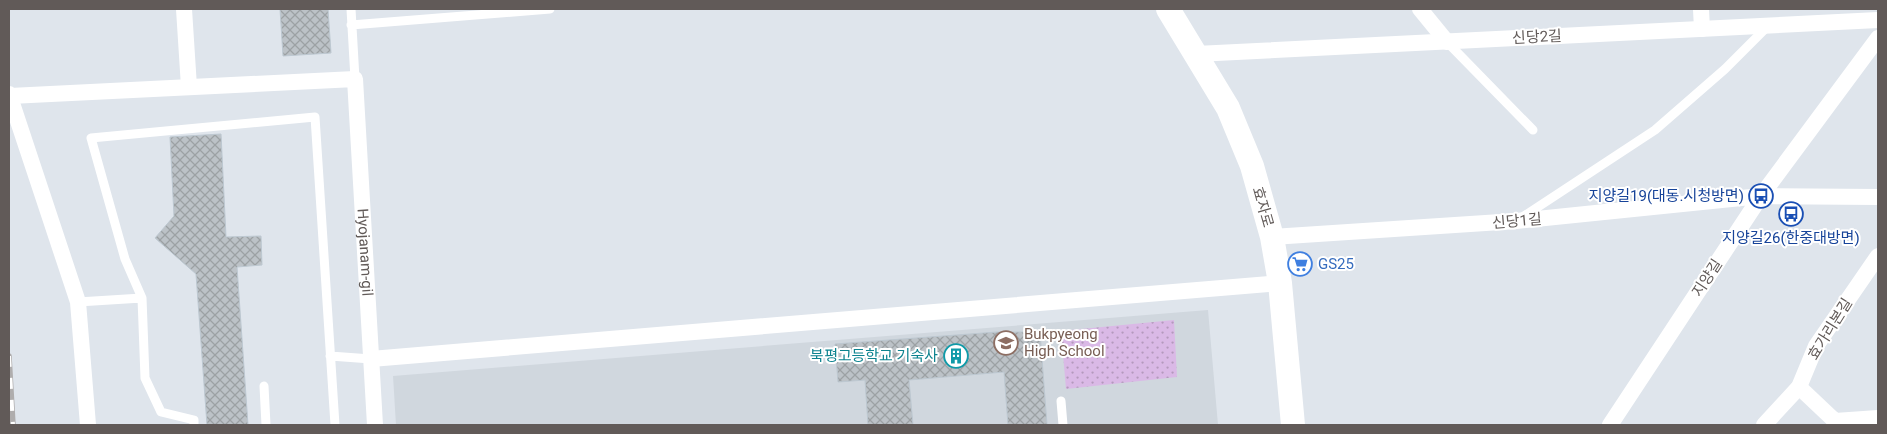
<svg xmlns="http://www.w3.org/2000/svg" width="1887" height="434" font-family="Roboto,'Noto Sans KR',sans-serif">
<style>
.education{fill:#d0d7de}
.grass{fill:url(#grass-dots)}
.building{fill:url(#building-cross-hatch);stroke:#bdc8d1}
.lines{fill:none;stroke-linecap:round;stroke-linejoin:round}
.lane{stroke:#fff;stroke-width:9}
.street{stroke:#fff;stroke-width:16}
.secondary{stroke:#fff;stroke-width:24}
.rail-casing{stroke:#afadad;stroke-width:5.5}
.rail{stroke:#fff;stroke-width:4;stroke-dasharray:11;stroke-linecap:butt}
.labels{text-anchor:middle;stroke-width:4;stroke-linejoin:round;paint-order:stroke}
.street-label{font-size:15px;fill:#615a58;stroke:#fff}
.transit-label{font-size:15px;fill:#164399;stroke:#fff;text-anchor:end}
.shop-label{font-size:15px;fill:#366cbe;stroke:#fff;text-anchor:start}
.education-label{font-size:15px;fill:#785e54;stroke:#fff;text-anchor:start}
.culture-label{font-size:15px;fill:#0d838f;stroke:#fff;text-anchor:end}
</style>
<defs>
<pattern id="grass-dots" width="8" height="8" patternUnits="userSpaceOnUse" patternTransform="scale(1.25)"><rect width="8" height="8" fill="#dab9e6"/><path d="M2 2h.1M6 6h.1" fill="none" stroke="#b499bd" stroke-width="1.8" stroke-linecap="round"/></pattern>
<pattern id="building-cross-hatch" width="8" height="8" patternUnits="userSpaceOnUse" patternTransform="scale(1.25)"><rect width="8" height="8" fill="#bcc2c7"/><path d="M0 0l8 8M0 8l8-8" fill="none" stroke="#9ca1a4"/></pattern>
</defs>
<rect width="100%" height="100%" fill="#dfe5ec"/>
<path class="education" d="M1208,310l10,115h-822l-3,-49z"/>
<path class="grass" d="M1174,320l3,57 -111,12 -5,-58z"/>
<path class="building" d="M280,9h48l3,44 -48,3z
M221,134l5,103 35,-1 1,29 -25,2 11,158h-41l-11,-151 -41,-36 19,-22 -4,-79z
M997,332h43l7,93h-39l-4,-53 -95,8 4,45h-45l-3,-45 -27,2 -3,-38z"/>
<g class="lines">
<path class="lane" d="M351,9l4,70
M351,25l199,-16
M1447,42l86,88
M1521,218l134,-88 70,-61 43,-43
M78,302l64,-4
M330,356l41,3
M264,386l2,39
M1061,401l2,24
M194,425v-5l-33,-8 -16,-34 -3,-80 -17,-39 -34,-121 224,-21 20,308"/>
<g class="street">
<path d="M184,9l5,78"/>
<path d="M1420,9l27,33"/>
<path d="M1701,9l1,20"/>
<path d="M1196,54l682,-34"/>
<path d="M9,94l69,208 10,123"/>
<path id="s1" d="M10,96l345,-17 20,346"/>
<path d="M1272,237l244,-16 245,-25 117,1"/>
<path d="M371,359l909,-76"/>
<path d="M1799,387l36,34 43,-3"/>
<path d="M1610,425l151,-229 117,-158"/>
<path d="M1764,425l35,-38 17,-41 62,-90"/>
</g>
<path class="secondary" d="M1168,9l60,99 24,58 20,71 8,46 13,142"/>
<g class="rail-casing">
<path id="rail" d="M9,356l4,69"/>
</g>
<use href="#rail" class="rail"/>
</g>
<defs>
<g id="bus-ring" transform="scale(1.25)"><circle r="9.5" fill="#fff" stroke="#1a4fb4" stroke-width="1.5"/><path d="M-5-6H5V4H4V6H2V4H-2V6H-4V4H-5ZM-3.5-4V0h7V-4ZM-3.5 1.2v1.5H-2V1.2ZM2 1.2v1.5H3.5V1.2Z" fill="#1a4fb4"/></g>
<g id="supermarket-ring" transform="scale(1.25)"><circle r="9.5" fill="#fff" stroke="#3f7fe0" stroke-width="1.5"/><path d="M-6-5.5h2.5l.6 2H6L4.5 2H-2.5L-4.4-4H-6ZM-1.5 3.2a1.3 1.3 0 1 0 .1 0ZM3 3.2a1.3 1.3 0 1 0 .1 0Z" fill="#3f7fe0"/></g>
<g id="school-ring" transform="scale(1.25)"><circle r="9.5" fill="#fff" stroke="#8d6e63" stroke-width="1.5"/><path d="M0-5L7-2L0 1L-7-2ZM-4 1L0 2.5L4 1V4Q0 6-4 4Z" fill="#8d6e63"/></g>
<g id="building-ring" transform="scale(1.25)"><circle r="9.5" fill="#fff" stroke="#0f9aa8" stroke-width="1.5"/><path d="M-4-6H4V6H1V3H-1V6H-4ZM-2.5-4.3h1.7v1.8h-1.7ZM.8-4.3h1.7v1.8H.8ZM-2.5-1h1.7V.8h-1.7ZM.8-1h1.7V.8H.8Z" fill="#0f9aa8"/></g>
</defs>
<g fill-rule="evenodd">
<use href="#bus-ring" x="1761" y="196"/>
<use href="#bus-ring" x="1791" y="214"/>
<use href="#supermarket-ring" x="1300" y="264"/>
<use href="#school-ring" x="1006" y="343"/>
<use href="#building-ring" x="956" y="356"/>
</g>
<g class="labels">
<g class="street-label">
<text transform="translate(1537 37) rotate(-3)" y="5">신당2길</text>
<text transform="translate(1263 207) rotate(74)" y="5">효자로</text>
<text transform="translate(1517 221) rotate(-5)" y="5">신당1길</text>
<text dy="5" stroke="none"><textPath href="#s1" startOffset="519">Hyojanam-gil</textPath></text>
<text transform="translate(1707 278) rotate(-57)" y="5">지양길</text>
<text transform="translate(1830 329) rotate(-58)" y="5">효가리본길</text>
</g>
<g class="transit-label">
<text x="1744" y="201">지양길19(대동.시청방면)</text>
<text x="1791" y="243" text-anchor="middle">지양길26(한중대방면)</text>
</g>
<g class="shop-label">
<text x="1318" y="269">GS25</text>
</g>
<g class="education-label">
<text x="1024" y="339">Bukpyeong<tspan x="1024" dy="17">High School</tspan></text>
</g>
<g class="culture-label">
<text x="938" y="361">북평고등학교 기숙사</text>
</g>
</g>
<rect width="1887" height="434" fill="none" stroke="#615a58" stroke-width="20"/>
</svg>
